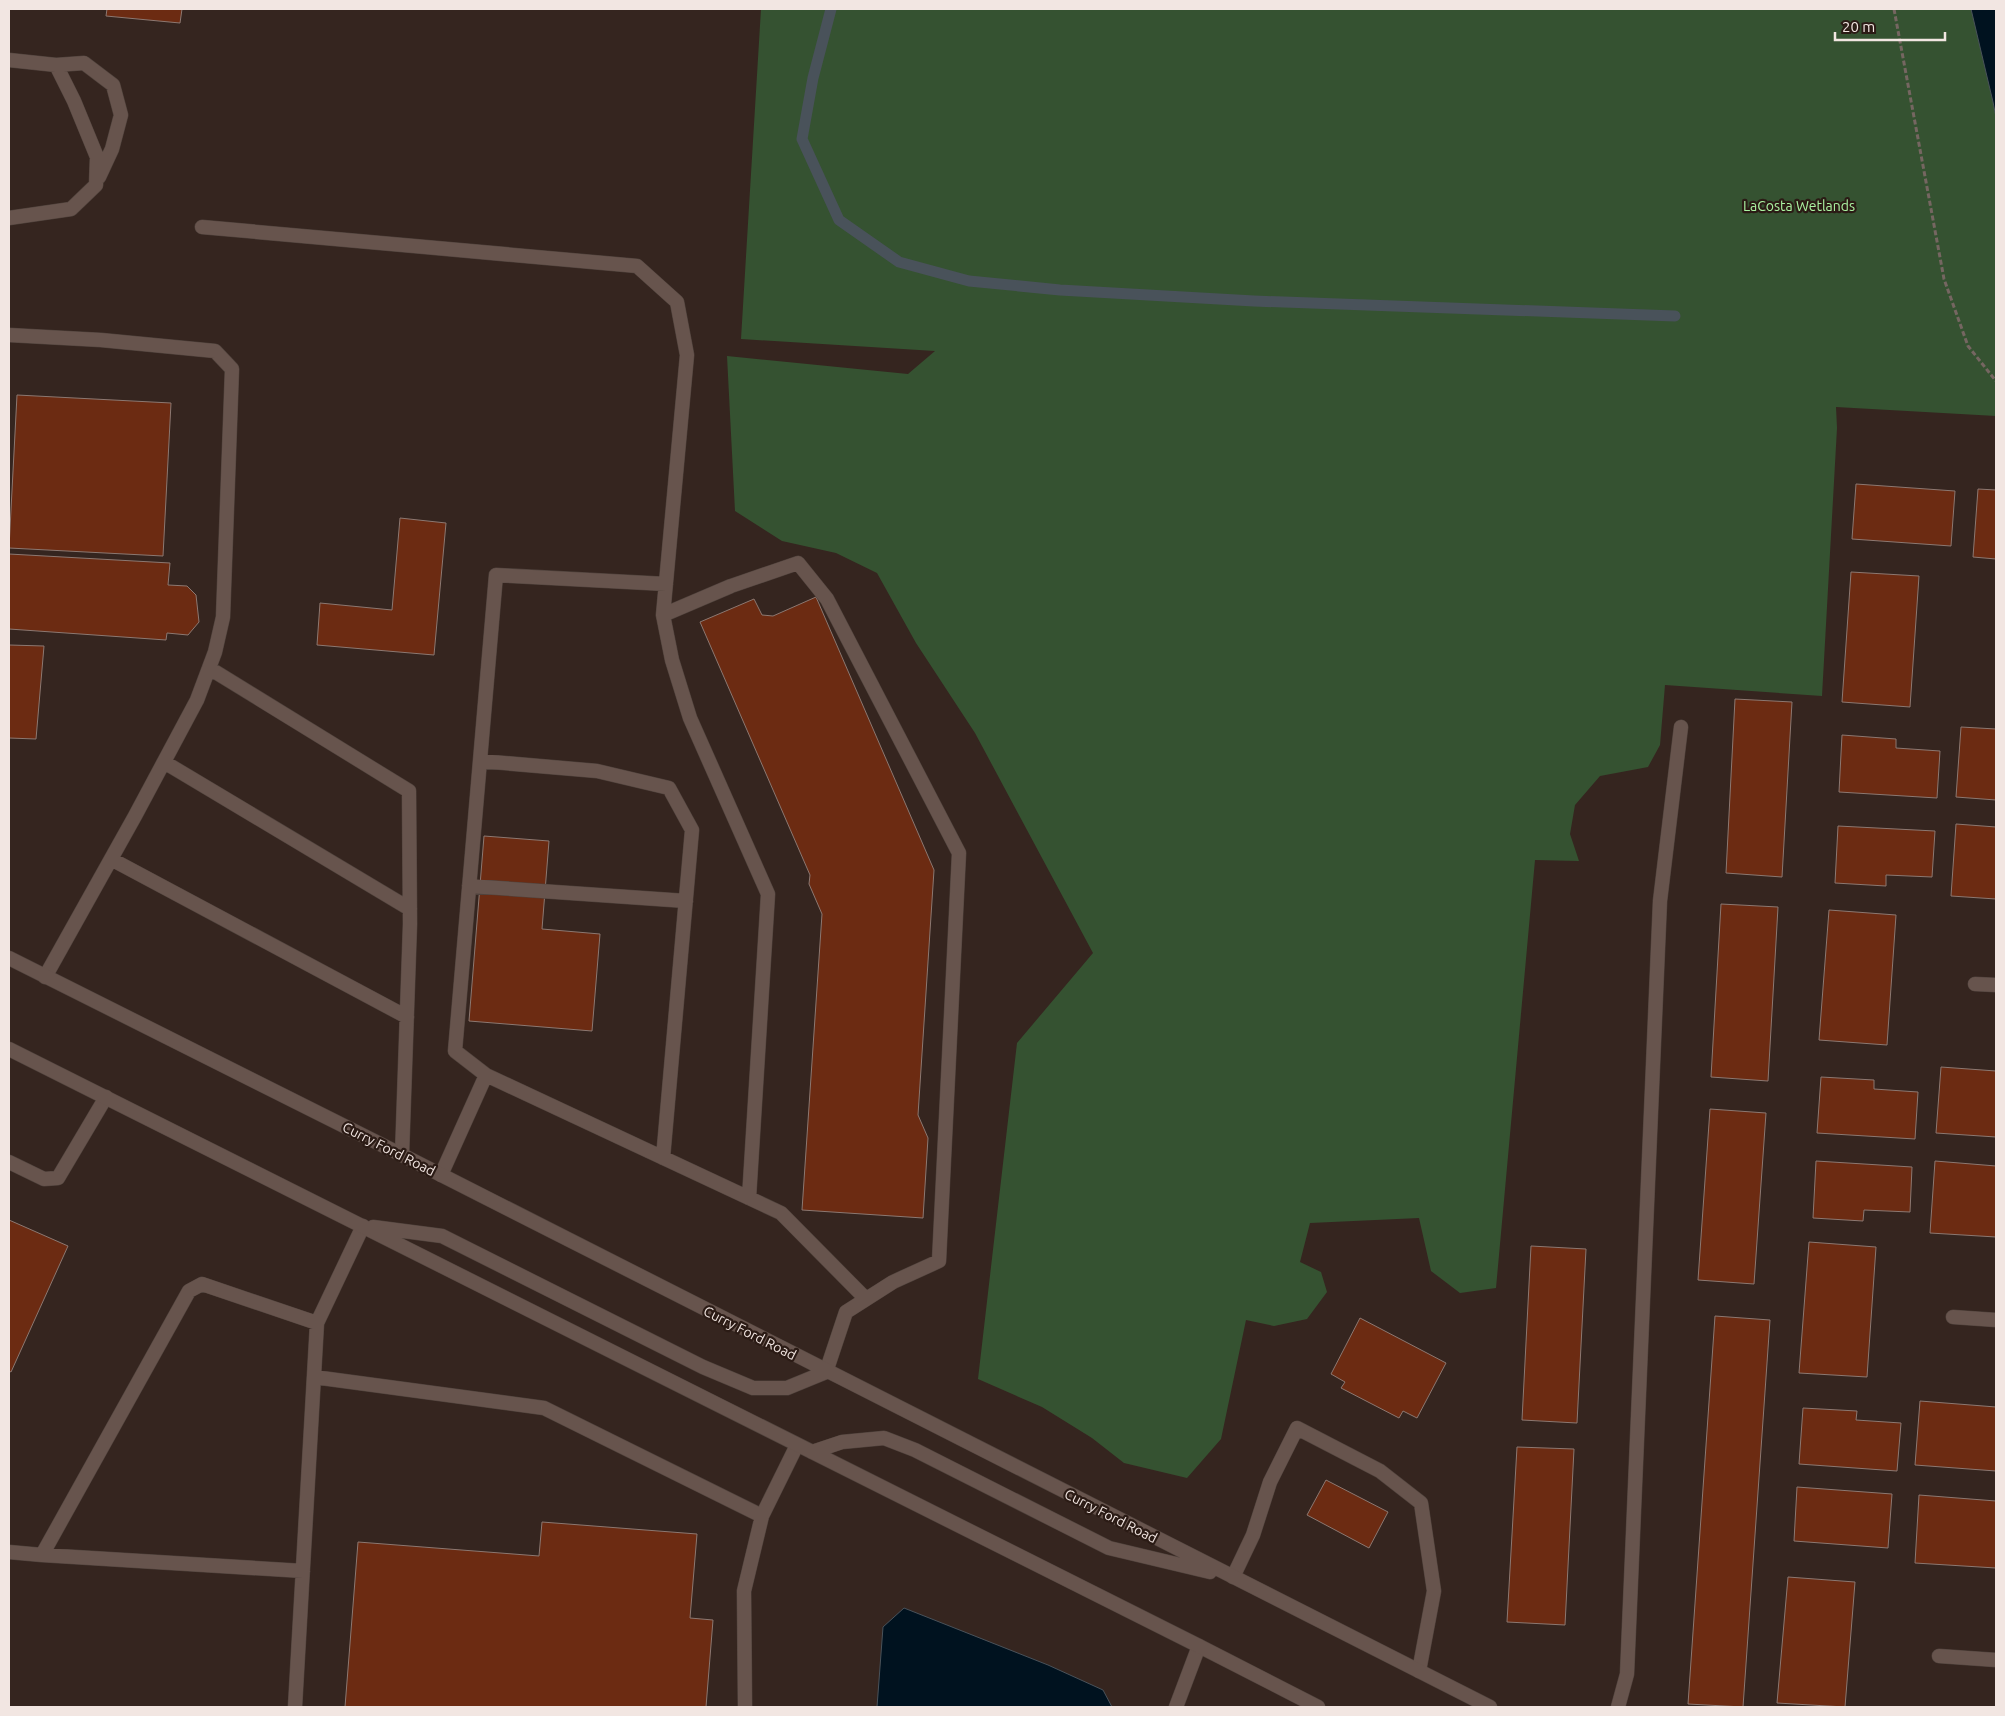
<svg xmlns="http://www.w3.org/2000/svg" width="2005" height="1716" font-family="Ubuntu,sans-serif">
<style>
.green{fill:#355231}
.water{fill:#00121f;stroke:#49525a}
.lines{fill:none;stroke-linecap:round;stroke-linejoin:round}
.stream{stroke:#49525a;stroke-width:11}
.building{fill:#6c2b12;stroke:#8c7871}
.service-casing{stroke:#4f423c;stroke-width:15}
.minor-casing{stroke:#4f423c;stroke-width:15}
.secondary-casing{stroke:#4f423c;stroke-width:15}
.path{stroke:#756661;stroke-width:3;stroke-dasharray:5 2.5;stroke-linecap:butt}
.service{stroke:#67544d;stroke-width:14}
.minor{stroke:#67544d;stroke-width:14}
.secondary{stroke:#67544d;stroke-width:14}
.labels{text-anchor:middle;stroke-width:4.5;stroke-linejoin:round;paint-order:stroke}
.park-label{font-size:14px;fill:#abf3a2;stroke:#2b1b15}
.street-label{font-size:14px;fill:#f2e6e2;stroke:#2b1b15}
</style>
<rect width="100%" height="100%" fill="#35251f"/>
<path class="green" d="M761,9h1235v407l-160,-9 1,21 -15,268 -157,-11 -5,60 -12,22 -48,9 -25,29 -5,29 9,27 -44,-1 -39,428 -36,5 -29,-22 -12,-53 -109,5 -10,39 21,10 6,20 -20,27 -33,7 -28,-6 -25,119 -34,39 -63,-15 -32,-25 -50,-31 -64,-28 39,-336 76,-90 -118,-220 -59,-90 -39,-70 -41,-20 -54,-12 -47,-30 -8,-155 181,18 27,-23 -194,-12z"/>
<path class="water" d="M1971,9h25v108l-3,-15z
M904,1608l144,57 55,25 9,17h-235l6,-80z"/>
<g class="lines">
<path class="stream" d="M831,9l-18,69 -11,61 37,81 60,42 70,19 91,9 194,11 421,15"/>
</g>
<path class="building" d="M107,9h75l-2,14 -74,-7z
M17,395l154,8 -8,153 -154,-8z
M1856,484l99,7 -4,55 -99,-7z
M1978,489l18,1v69l-23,-2z
M400,518l46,5 -12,132 -117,-10 3,-42 72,7z
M9,554l161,9 -2,22 19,1 9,9 3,27 -11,13 -21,-2 -1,7 -157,-11z
M1851,572l68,4 -9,131 -68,-5z
M816,597l118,273 -16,245 10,23 -5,80 -121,-8 20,-296 -13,-30 1,-9 -110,-253 54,-23 8,16 11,1z
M9,645l35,1 -8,93 -27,-1z
M1735,699l57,3 -10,175 -56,-4z
M1961,727l35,2v71l-40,-3z
M1842,735l54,4v9l44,3 -3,47 -98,-6z
M1956,824l40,3v72l-45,-3z
M1838,826l97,5 -3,46 -46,-2v11l-51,-3z
M484,836l65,5 -7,88 58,5 -8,97 -123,-10z
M1721,904l57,3 -10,174 -57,-4z
M1829,910l67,5 -9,130 -68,-5z
M1941,1067l55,4v66l-60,-4z
M1821,1077l53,3v9l44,3 -3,47 -98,-6z
M1710,1109l56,4 -12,171 -56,-4z
M1816,1161l96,6 -2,45 -46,-2 -1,11 -50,-3z
M1935,1161l61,5v71l-66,-4z
M9,1220l59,26 -57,126 -2,-1z
M1809,1242l67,5 -9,130 -68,-4z
M1531,1246l55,3 -9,174 -55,-3z
M1715,1316l55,4 -27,387 -55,-3z
M1360,1318l86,45 -29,55 -14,-7 -4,7 -58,-30 4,-6 -14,-8z
M1920,1401l76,6v64l-81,-6z
M1803,1408l54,3 -1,9 45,3 -4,48 -98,-7z
M1517,1447l57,2 -9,176 -58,-3z
M1326,1480l62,32 -19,36 -62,-33z
M1797,1487l95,7 -4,54 -94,-7z
M1919,1495l77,6v67l-81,-5z
M542,1522l155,12 -7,84 23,2 -7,87h-361l13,-165 181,14z
M1788,1577l67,5 -10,125 -68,-4z"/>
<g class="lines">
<g class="service-casing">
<path id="service" d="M9,60l47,5 18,36 23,56 -1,28 -25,24 -62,9
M56,65l28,-2 29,22 8,30 -9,34 -13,28
M202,227l435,39 40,36 10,53 -24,260 68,-29 67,-23 29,36 132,254 -20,408 -46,21 -47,30 -20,60
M9,335l92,5 114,11 17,18 -9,248 -8,35 -18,48 -62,116 -90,161
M666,584l-170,-9 -41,476 31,24 295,138 85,86
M663,615l9,45 18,58 78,176 -19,304
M209,668l200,123 1,133 -8,231
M480,761l117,10 72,17 23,42 -29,328
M164,762l246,147
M111,859l296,158
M469,886l217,15
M9,1162l35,17 14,-1 48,-81
M441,1175l45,-100
M314,1377l230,31 218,108
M9,1552l33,3 147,-264 13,-7 115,39
M42,1555l261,16
M1233,1577l20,-42 17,-53 27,-54 83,43 41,32 13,88 -15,80
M295,1707l22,-384 46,-97
M745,1707l-1,-116 18,-75 35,-71
M1176,1707l23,-61
M1618,1707l9,-33 33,-773 21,-174"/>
</g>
<g class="minor-casing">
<path id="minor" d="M1975,984l21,1
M1953,1317l43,3
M1939,1656l57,4"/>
</g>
<g class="secondary-casing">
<path id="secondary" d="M9,958l393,197 1088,552
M9,1049l1190,597 119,61
M373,1227l69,9 261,131 50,21h34l39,-16
M812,1452l30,-10 42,-4 31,12 194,98 101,24"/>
</g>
<path class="path" d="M1894,9l50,270 24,67 28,35"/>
<use href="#service" class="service"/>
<use href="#minor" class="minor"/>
<use href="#secondary" class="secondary"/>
</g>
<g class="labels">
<g class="park-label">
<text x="1799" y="211">LaCosta Wetlands</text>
</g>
<g class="street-label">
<text transform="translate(389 1149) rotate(27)" y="5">Curry Ford Road</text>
<text transform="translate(750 1333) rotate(27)" y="5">Curry Ford Road</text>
<text transform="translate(1111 1516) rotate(27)" y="5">Curry Ford Road</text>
</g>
</g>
<rect width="2005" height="1716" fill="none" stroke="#f2e6e2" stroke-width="20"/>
<path d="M1835 32v8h110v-8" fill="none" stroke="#f2e6e2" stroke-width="2.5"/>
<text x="1842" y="32" font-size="15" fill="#f2e6e2" stroke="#2b1b15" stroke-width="4" paint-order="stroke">20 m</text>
</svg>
